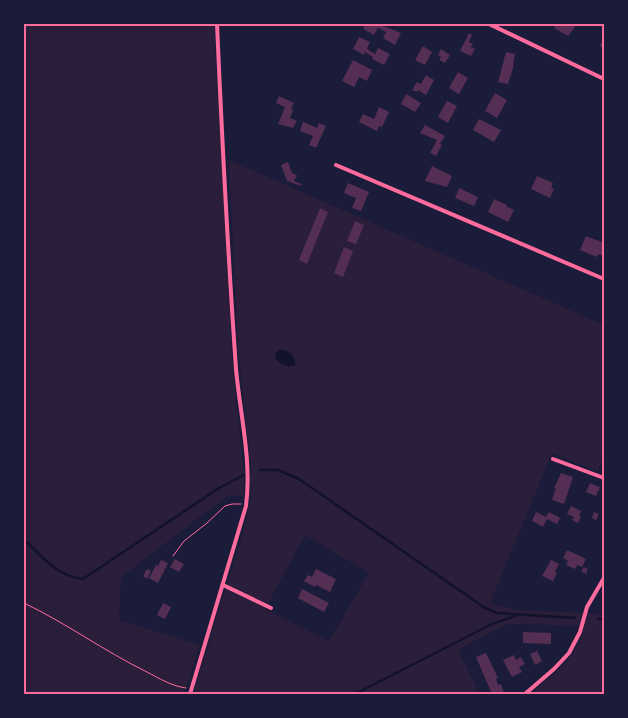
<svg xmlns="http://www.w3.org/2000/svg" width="628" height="718" font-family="'Libre Baskerville',serif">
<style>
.green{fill:#2a1e3b;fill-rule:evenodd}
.water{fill:#12122b}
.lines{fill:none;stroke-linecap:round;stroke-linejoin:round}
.stream{stroke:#12122b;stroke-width:2.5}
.building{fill:#542f53}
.path{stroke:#ff6b9d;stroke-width:1}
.minor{stroke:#ff6b9d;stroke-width:4}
.neatline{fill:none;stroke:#ff6b9d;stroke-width:2}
</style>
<rect width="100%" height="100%" fill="#1b1b3a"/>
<path class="green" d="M24,24h190l18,334 12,117v21l-15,-1 -108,82 -2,43 81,25 -16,49h-160z
M229,160l375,165v133l-6,13 -46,-18 -62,150 28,7 86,4v80h-74c24,-21 46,-34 55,-68l-68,-2 -12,1 -47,25 22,44h-287l51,-165 6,-26 1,-36 -13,-119zM305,535l64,38 -40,68 -64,-32z"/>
<path class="water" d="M281,349c9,3 14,5 14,16 -9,3 -13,0 -20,-7v-5z"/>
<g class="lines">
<path class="stream" d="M260,470h18l21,9 186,129 12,5 78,5
M24,540c18,16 34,37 59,39l136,-91 25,-13
M598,619h6
M355,694l137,-70 23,-8"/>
</g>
<path class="building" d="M366,24h13l22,9 -6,12 -12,-7 3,-6 -8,-4 -4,7 -11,-6z
M557,24h18l-1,2 1,1 -7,9 -14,-8z
M469,33l3,2 -3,7 4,2 -2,3 4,2 -4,7 -11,-5z
M604,36v12l-4,-2z
M359,37l11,5 -3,7 8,5 3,-6 12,6 -6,11 -12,-6 1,-2 -8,-5 -1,3 -11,-6z
M423,46l9,6 -7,13 -10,-5z
M441,49l9,6 -5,8 -6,-3 2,-3 -3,-2z
M506,52l9,2 -2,11h1l-6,19 -10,-2z
M353,60l19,10 -5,11 -8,-4 -5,10 -12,-6z
M458,72l10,6 -9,16 -10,-6z
M426,75l8,5 -8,15 -8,-5 -1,2 -5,-2 5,-8 4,2z
M495,93l12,7 -10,18 -12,-7z
M406,94l15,9 -6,9 -14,-8z
M279,96l15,7 -3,6 2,1 -3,8 7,3 -4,7 -15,-4 7,-17 -9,-4z
M447,101l10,5 -9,17 -10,-6z
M379,107l10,5 -7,15 -3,-1 -2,5 -18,-9 4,-8 11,5z
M479,119l22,11 -7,12 -21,-12z
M303,122l14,6 2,-5 7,3 -10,22 -7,-3 4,-9 -13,-5z
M425,125l20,11 -5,8 2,1 -6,11 -6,-3 7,-13 -17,-7z
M288,162l4,11 5,2 -3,6 7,3v2l-14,-5 -6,-16z
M432,166l20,10 -5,11 -22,-6z
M537,176l16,7 -2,5 3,1 -4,9 -19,-9z
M348,183l21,9 -8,19 -9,-3 4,-10 -12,-5z
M459,188l19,9 -4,9 -19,-8z
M494,199l13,6v2l7,3 -6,12 -20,-10z
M320,208l8,4 -21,52 -8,-4z
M355,221l9,4 -8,19 -9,-3z
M586,236l18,7v13l-6,-2 -1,3 -17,-7z
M344,247l9,4 -10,26 -9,-4z
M561,473l12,4 -9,27 -12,-4 4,-12h-2z
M590,483l10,4 -4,9 -10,-4z
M571,506l10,5 -2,5 2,1 -3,6 -6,-3 2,-3 -7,-3z
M536,512l10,5 3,-5 11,6 -3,6 -10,-5 -4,8 -11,-6z
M594,512l5,2 -3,6 -4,-2z
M567,550l19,9 -4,8 -5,-2 -2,4 -9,-4 2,-4 -5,-3z
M175,559l9,5 -5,8 -9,-5z
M161,560l7,3 -10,20 -9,-5 7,-13 2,1z
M551,560l8,4 -4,8 2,1 -4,8 -11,-5z
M584,567l4,2 -2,5 -5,-3z
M147,569l4,2 -4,8 -4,-3z
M316,569l20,10 -6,13 -14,-7 -1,2 -11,-6 4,-6 4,2z
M302,589l27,14 -5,9 -26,-14z
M163,603l8,4 -6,12 -8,-4z
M523,632l28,1v11l-28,-1z
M537,651l5,10 -7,4 -5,-11z
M486,653l12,25 -2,1 2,6 3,-1 3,9 -12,1 -16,-37z
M514,655l2,5 5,-3 4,7 -6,3 3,5 -10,5 -9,-17z"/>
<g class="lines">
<path class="path" d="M173,556l11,-15 23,-18 18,-17 7,-2h9
M24,603c42,20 80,48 123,69 13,7 25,14 39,16"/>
<path class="minor" d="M489,24l115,55
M336,165l268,114
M553,459l51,19
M223,585l48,23
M190,694l56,-188c6,-45 -6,-92 -10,-137 -8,-115 -14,-230 -19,-345
M525,694l29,-25 15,-16 11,-21 7,-25 17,-29"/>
</g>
<rect width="628" height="718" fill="none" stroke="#1b1b3a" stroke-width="50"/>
<rect x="25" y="25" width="578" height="668" class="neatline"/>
</svg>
